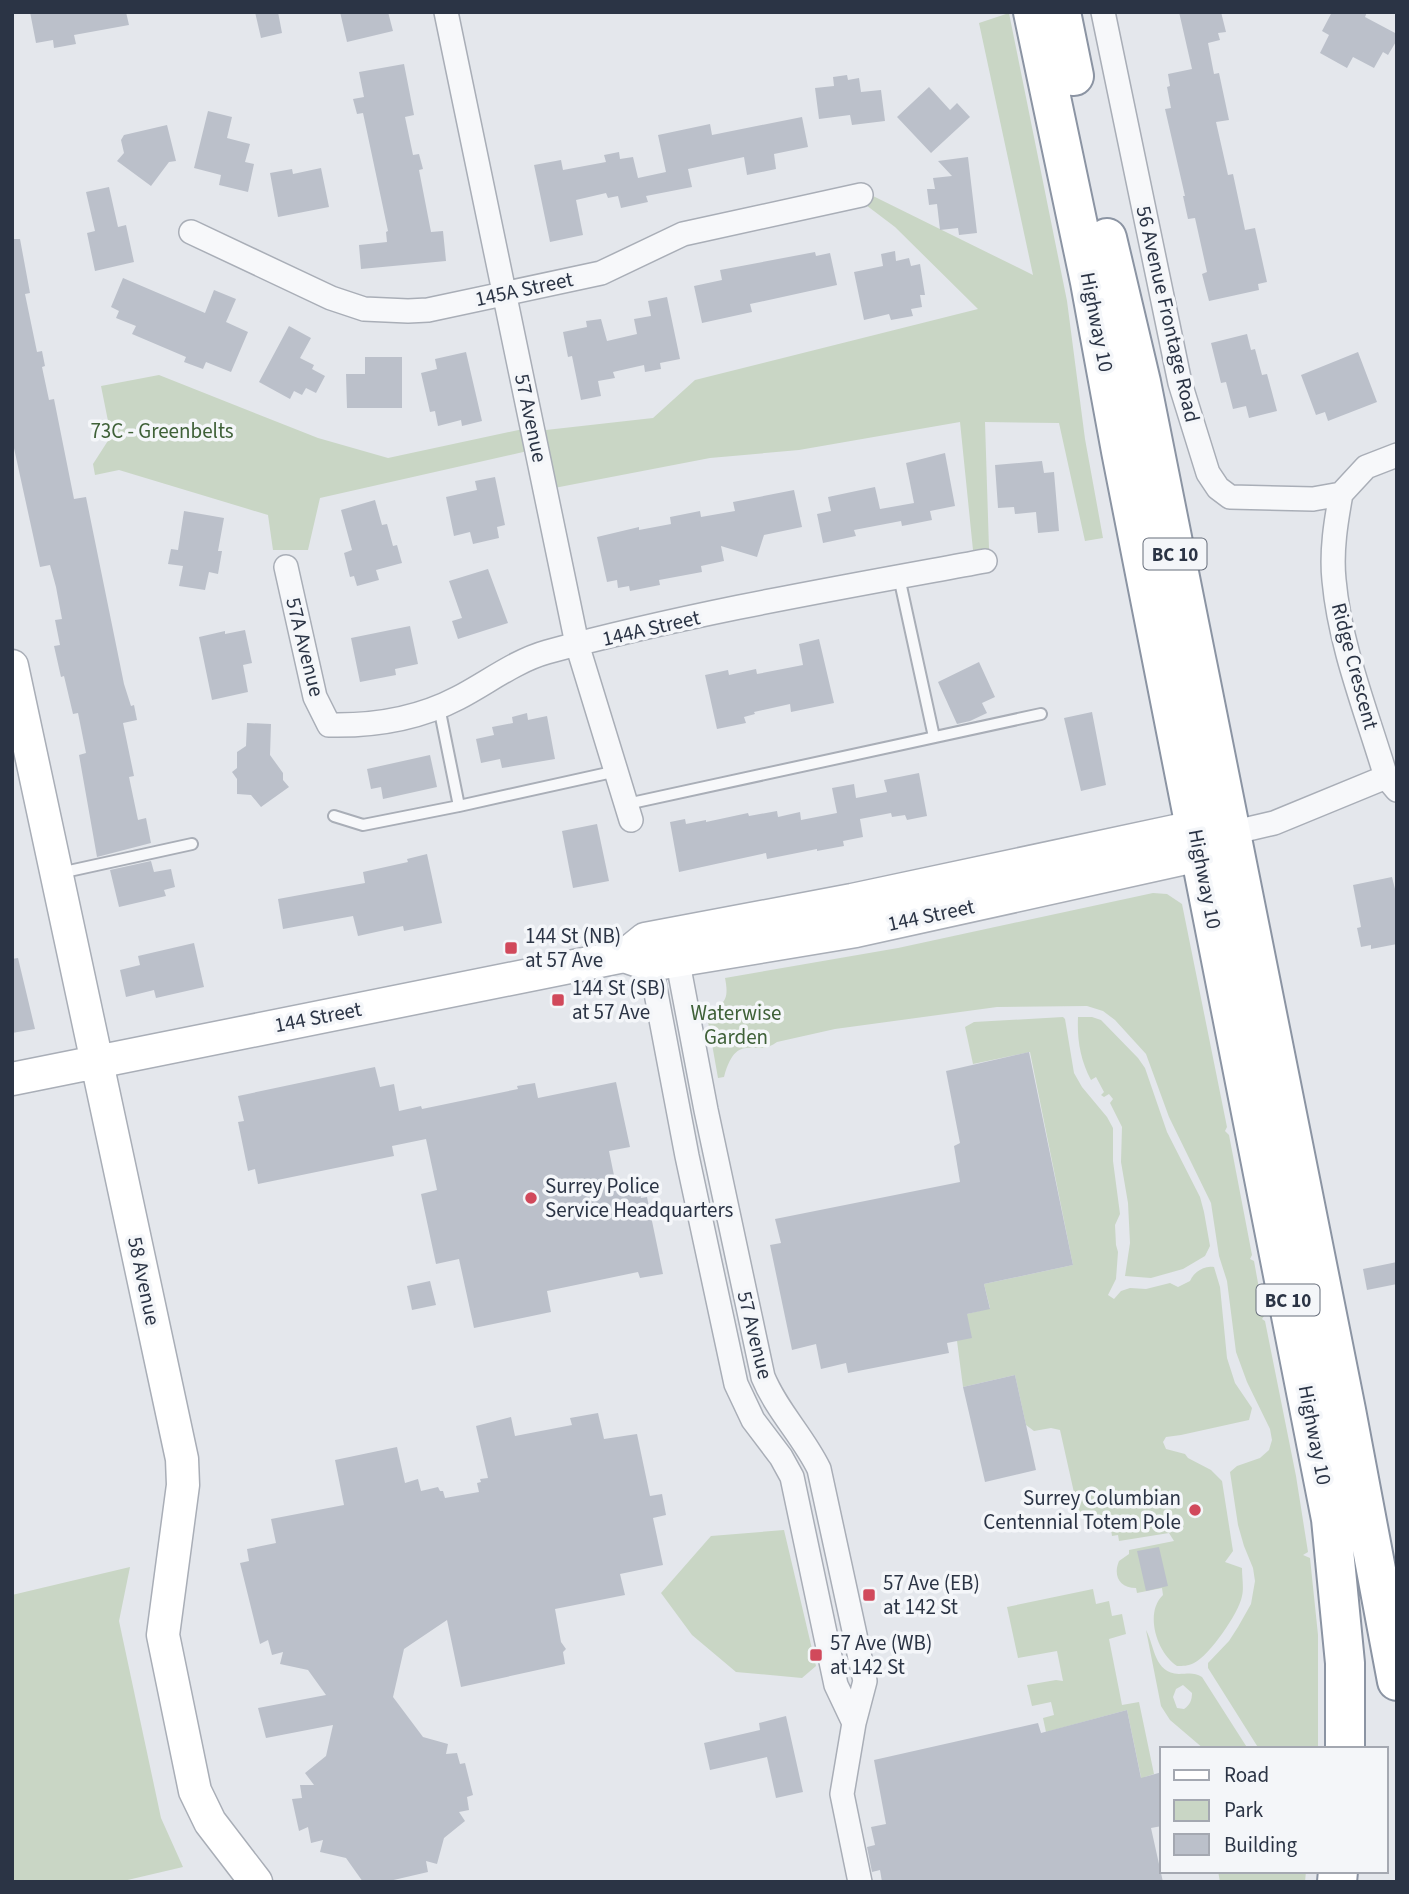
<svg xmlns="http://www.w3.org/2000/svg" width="1409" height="1894" font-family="'Source Sans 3',sans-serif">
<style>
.green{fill:#c9d6c5;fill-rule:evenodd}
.building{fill:#bbc0ca}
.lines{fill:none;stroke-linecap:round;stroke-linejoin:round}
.lane-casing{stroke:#a9aeb7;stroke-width:14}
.street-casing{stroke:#a9aeb7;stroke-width:26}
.secondary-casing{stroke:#a9aeb7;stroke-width:35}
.highway-casing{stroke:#8b94a3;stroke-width:42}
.lane{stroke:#f7f8fa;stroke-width:10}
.street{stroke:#f7f8fa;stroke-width:23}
.secondary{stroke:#fff;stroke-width:32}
.highway{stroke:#fff;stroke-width:38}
.poi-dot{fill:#d1495b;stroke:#f4f6f9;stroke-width:2.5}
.labels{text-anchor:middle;stroke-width:7;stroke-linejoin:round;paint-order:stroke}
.shield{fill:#f4f6f9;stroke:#676e7b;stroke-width:2}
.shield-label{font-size:19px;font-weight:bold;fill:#2b3445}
.street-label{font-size:21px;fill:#2b3445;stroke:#f4f6f9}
.park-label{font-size:21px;fill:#3f6138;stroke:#f4f6f9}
.poi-label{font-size:21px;fill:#2b3445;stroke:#f4f6f9;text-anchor:start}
</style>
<rect width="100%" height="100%" fill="#e4e7ec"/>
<path class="green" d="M1009,13l58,288 18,138 18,99 -18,3 -26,-118 -74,-1 4,127 -16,1 -13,-128 -161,28 -89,8 -161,31 -12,-58 116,-13 42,-38 283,-71 -83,-82 -33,-25 9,-7 162,80 -54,-252z
M159,375l159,63 70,20 140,-30 4,22 -212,48 -12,52h-35l-5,-35 -149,-45 -24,5 -2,-11 18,-28 -10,-50z
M1153,893l14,1 15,10 45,223 -2,4 4,4 23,120 -2,4 4,2 10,55 -2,3 3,2 31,155 12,76 -5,3 7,3 8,77v114h-59l-51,-81v-5l21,-22 9,-14 13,-23 4,-23 -2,-13 -9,-22 -6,-21 -8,-53 7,-6 23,-8 9,-8 3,-10 -2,-11 -23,-47 -11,-30 -9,-71 -8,-25 -8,-53 -42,-86 -23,-63 -31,-34 -12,-9 -16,-5 -90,1 -162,22 -58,13c-21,17 -40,-13 -53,35l-6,1 -12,-68c20,-4 23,-12 19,-32l173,-30z
M1063,1017l2,2 9,54 8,14 25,30 6,11v33l7,53 -5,11 1,20 2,7 -2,27 -8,16 6,4 7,-8 9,-3 16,1 24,-6 8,4 12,-6c4,-9 14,-16 24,-14l6,20 7,71 8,25 17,25 -3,12 -68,15 -15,2 -3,5 3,7 19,5 3,4 23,12 11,11 11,70 -8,11 17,6c0,9 2,20 0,28 -3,17 -33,60 -48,67 -6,3 -11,3 -17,3 -20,-13 -33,-53 -14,-71l-1,-7 -25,5 -1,-5c-17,0 -23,-13 -17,-27l10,-7v-4l45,-9 -5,-8 -50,8 -1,-6 -6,1 -1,-7 -7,2 -1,-7 -8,1 -1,-6 -7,1 -2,-6 -6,1 -19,-85 -9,-2 -17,3 -8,-6 -11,-50 -52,12 -6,-46 10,-27 23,-6 -6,-24 89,-19 -43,-213 -57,12 -8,-37 9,-5z
M1078,1017h14l9,3 37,38 7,10 22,64 33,65 4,15 6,34 -5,10 -22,13 -32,9 -26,-2 5,-33 -2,-40 -7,-41 1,-35 -12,-24 3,-4 -4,-5 -5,3 -3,-2 3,-3 -8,-15 -5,3c-11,-21 -14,-41 -13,-63z
M784,1530l32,136 -14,12 -66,-6 -44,-37 -31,-42 50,-57z
M130,1567l-11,54 42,197 22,49 -64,15h-107v-287z
M1093,1589l3,15 13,-3 3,15 10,-2 4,20 -17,5 13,66 17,-3 15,72 -9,3v4l-3,1 -15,-72 -81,22 -3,-14 11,-3 -3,-13 -19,4 -5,-21 29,-5 7,1 -6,-30 -39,7 -11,-51z
M1146,1630c9,17 8,43 33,44 9,0 15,-2 23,3l46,72h-44l-34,-29 -9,-14zM1183,1685l9,8c0,7 -2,12 -8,16l-7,-1 -4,-11 3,-8z
M1218,1871h88l-1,11h-85z"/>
<path class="building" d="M30,12h96l3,13 -55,10 2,9 -22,4 -1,-8 -17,3z
M255,12h23l4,21 -21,5z
M340,12h48l5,19 -46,11z
M1179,12h42l5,20 -8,1 2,7 -12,3 6,31 5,-1 10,47 -13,2 12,53 5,-1 12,56 10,-2 12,54 -9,2 1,6 -50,11 -7,-27 5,-2 -12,-54 -7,1 -5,-23h2l-20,-87 6,-1 -4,-21 3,-1 -2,-12 24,-5z
M1332,12h35l-2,5 32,17v6l-9,15 -5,-3 -9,16 -21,-11 -6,11 -27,-15 9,-18 -7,-4z
M404,64l10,51 -9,2 8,38 6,-1 4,15 -4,1 12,62 12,-1 3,30 -85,8 -2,-24 28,-3 -1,-10 2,-1 -25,-118 -6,1 -4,-15 11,-2 -5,-25z
M847,75l1,5 11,-2 2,14 20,-2 4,31 -33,4 -2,-10 -31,4 -4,-31 19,-2 -1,-9z
M929,87l21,23 7,-7 13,14 -39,36 -34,-36z
M208,111l24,6 -5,21 23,6 -5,18 9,2 -6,28 -29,-7 2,-10 -27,-7z
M802,117l6,30 -34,7 2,15 -29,6 -3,-18 -56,12 4,18 -46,9 2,6 -27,6 -3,-12 -10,2 -2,-5 -30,7 7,35 -33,7 -16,-77 27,-5 2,10 43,-8 -2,-7 15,-3 1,7 13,-2 5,21 28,-6 -8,-37 52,-11 2,11z
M167,125l9,36 -7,1 -18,24 -34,-25 7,-8 -3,-13 3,-5z
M968,157l9,76 -18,2 -1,-7 -18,2 -3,-26 -8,1 -2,-16h8l-2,-11 19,-2 -14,-15z
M321,168l8,39 -51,10 -8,-44 22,-4 1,5z
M109,187l9,40 8,-2 8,37 -39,9 -8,-38 8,-2 -9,-39z
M12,239h8l10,54 -5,1 12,58 5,-1 3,15 -3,1 7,33 5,-1 20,100 12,-2 38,187 7,22 3,-1 3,15 -14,3 11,53 -5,1 9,43 8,-2 5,25 -54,14 -18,-102 7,-2 -8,-40 -5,1 -9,-38 -3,1 -7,-31 6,-1 -5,-25 7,-1 -6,-32 -6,-22 -10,2 -28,-128z
M895,251l1,10 13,-3 2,8 9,-2 5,31h-5l2,12 -11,2 2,7 -22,4 -2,-6 -25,6 -10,-48 29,-6 -2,-12z
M815,252l1,4 14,-3 7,32 -87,19 2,8 -50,11 -8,-37 28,-6 -2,-10z
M123,278l82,35 9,-23 22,9 -10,23 22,10 -17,40 -25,-10 -3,7 -19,-7 2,-5 -54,-23 4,-8 -20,-8 3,-7 -8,-4z
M667,297l13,62 -20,4 1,6 -16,3 -1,-7 -31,7 2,6 -17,3 3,15 -20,4 -9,-44 -4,1 -5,-25 24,-5 -1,-6 15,-2 6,22 30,-7 -3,-15 17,-3 -3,-15z
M289,326l22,12 -11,20 14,7 -2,4 13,7 -9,17 -10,-5 -4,7 -8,-4 -4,8 -31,-17z
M1247,334l4,16 4,-1 7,26 5,-1 10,37 -28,7 -3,-12 -13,3 -7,-27 -5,1 -10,-40z
M466,352l16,69 -20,5 -1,-6 -23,6 -3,-15 -5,1 -9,-39 16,-4 -2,-10z
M1358,352l19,50 -49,19 -3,-9 -9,3 -15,-40z
M365,357h37v51h-55l-1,-34h19z
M945,453l10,53 -25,5 2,9 -30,6 -1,-5 -47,9 2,6 -33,7 -6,-29 14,-3 -3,-14 47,-10 5,22 34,-6 -8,-40z
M1042,461l2,12 10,-1 5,59 -21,2 -2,-21 -21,2 -1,-7 -16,1 -3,-43z
M495,477l10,48 -8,2 2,11 -26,6 -3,-12 -16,4 -8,-39 31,-7 -2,-9z
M794,490l8,37 -38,8 -7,22 -36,-11 3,15 -23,5 1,6 -43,8 1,5 -30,6 -1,-5 -11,2 -1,-8 -10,2 -10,-45 42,-10v3l32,-6 -1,-7 30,-6 1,6 34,-6 -2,-9z
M375,500l7,25 5,-1 6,22 4,-1 5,18 -26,7 3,10 -22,6 -3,-10 -4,1 -6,-24 8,-3 -11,-40z
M184,511l40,7 -6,33h4l-4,23 -9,-2 -4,18 -26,-4 4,-20 -15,-2 3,-15 7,1z
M488,569l20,54 -50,16 -6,-18 10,-3 -13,-37z
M410,626l8,38 -23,5 1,6 -36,7 -9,-44z
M245,630l7,33 -9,2 5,27 -36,8 -13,-63 26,-6v3z
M819,639l15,64 -43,9 -1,-8 -36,8 1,2 -11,3 2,6 -29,6 -12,-54 23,-5 1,5 27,-6 1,5 46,-9 -4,-21z
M979,662l16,35 -13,6 5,10 -17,8 -13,3 -19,-42z
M1092,712l14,73 -25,6 -17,-73z
M527,713l1,7 19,-4 8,43 -53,9 -2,-9 -19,4 -5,-24 18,-4 -2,-8 21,-4 -1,-6z
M247,723l24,1 -1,31 13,18v7l6,7 -28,20 -10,-12 -14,-1v-15l-5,-7 5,-4v-16l9,-6z
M430,755l7,32 -54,12 -2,-12 -10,2 -4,-20z
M919,773l8,43 -20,4 -2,-5 -13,2 -1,-4 -31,6 3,18 -20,4 1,5 -27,5v-2l-50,10 -1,-6 -87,19 -9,-50 15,-3 1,5 20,-4v2l42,-9 1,3 28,-5 1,6 22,-5 1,8 36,-7 -5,-25 22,-4 2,14 31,-6 -3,-12z
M597,824l12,57 -36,7 -11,-57z
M427,854l15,69 -38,8 -1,-5 -45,10 -5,-20 -70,13 -5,-30 87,-16 -2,-11 45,-10 -1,-3z
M151,861l3,11 17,-3 4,18 -11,3 2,6 -47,11 -9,-37z
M1392,877l3,12h2v55l-26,5v-4l-10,2 -4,-19 4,-1 -8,-42z
M194,943l10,44 -48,11 -2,-8 -28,7 -6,-27 20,-5 -2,-9z
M18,958l17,71 -23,4v-74z
M1029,1052l44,213 -89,19 6,25 -23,5 5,24 -25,5 2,10 -101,20 -2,-10 -25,6 -5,-25 -24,6 -22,-105 11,-2 -6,-24 185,-37 -6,-36 6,-3 -14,-72z
M375,1067l5,20 14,-3 5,27 22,-5 1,3 96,-20 -1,-3 18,-3 3,15 78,-16 14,65 -21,4 8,39 21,-4 3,12 6,-1 16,77 -23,4 -2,-6 -91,19 4,21 -77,16 -15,-69 -23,5 -15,-70 16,-4 -11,-51 -34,7 2,10 -136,28 -3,-15 -7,2 -10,-49 6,-1 -6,-25z
M1397,1262v22l-30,6 -4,-21z
M430,1281l6,24 -24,5 -5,-24z
M1015,1375l21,95 -51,12 -22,-95z
M598,1413l6,26 33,-5 13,62 12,-2 4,21 -13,3 10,47 -43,9 5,21 -70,14 6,33 5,7 -3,3 2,12 -104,23 -14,-67 -43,29 -11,48 30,40 25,7 -2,10 11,-1 3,11 5,-1 8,32 -6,2 2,13 -10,2 6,9 -21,17 -7,26 -11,-3 2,11 -43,10h-22l-17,-24 -26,-6 3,-12 -12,3 -3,-16 -9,4 -7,-32 10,-1 -2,-13h14l-9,-12 21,-17 7,-31 -67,13 -8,-30 68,-13 -18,-25 -28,-6 3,-12 -11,3 -4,-15 -8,4 -20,-81 9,-2 -2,-12 29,-6 -5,-24 73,-14 -9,-45 62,-13 8,36 13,-4 3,12 17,-4 2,4h3l2,7 34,-6 -2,-9 4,-1 -1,-3 8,-1 -12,-52 35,-9 4,19 57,-11 -2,-7z
M1159,1547l9,39 -22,5 -9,-40z
M1127,1710l14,68 21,-6v54l-11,2 12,54h-281l-2,-12 -8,2 -5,-25 8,-2 -4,-18 15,-3 -12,-64 164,-37 3,10z
M786,1716l17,76 -27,6 -9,-41 -57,13 -6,-27 56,-13 -1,-7z"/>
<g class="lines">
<g class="lane-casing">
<path id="lane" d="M899,577l35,160
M627,804l414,-90
M459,806l158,-35
M334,816l29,9 96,-19 -20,-99
M60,873l132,-29"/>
</g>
<g class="street-casing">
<path id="street" d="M446,12l131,632 54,176
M1103,12l77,371 28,90 10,15 12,9 83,2 28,-5
M191,232l140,66 33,11 44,2 20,-1 173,-37 82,-39 178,-39
M1341,494c-5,27 -10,57 -7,86 6,67 33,133 52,197l11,13
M1341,494l25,-27 31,-12
M286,567l29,130 14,28c44,1 89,-6 129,-27 29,-15 57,-37 89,-46 144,-39 291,-64 438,-91
M1231,833l43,-10 112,-46
M675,947l31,163 57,267c14,34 40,59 56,92l46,212 -11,42 -12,71 18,88
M648,951l39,205 49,228 17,36 28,37 11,20 44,208 18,38"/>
</g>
<g class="secondary-casing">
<path id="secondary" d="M12,666l170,793 1,26 -20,150 32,156 15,31 46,60
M624,956l26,9 206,-34 344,-76 18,-13
M12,1079l612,-123 21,-17 207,-39 342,-73 25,4"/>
</g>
<g class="highway-casing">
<path id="highway" d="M1033,12l57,270 31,169 210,1068 14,144v86
M1061,12l13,64
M1107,238l34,144 205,1028 51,271
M1337,1882l1,-11"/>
</g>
<use href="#lane" class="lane"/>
<use href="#street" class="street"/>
<use href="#secondary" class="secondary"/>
<use href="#highway" class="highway"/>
</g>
<g class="poi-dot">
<rect x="504" y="941" width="14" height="14" rx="3.5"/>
<rect x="551" y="993" width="14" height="14" rx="3.5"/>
<circle cx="531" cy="1198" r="7"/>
<circle cx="1195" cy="1510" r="7"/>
<rect x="862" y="1588" width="14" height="14" rx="3.5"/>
<rect x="809" y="1648" width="14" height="14" rx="3.5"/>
</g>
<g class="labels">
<g class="shield">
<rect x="1143.5" y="538.5" width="63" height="31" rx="5"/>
<rect x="1256.5" y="1284.5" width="63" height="31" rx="5"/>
</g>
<g class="shield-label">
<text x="1175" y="561">BC 10</text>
<text x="1288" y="1307">BC 10</text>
</g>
<g class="street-label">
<text transform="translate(524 289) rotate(-12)" y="7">145A Street</text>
<text transform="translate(1168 314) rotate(77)" y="7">56 Avenue Frontage Road</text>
<text transform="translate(1097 322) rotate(79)" y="7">Highway 10</text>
<text transform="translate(531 418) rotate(78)" y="7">57 Avenue</text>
<text transform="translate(651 628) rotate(-13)" y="7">144A Street</text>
<text transform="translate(305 647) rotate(76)" y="7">57A Avenue</text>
<text transform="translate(1355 666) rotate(75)" y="7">Ridge Crescent</text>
<text transform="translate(1205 879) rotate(79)" y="7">Highway 10</text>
<text transform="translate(931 915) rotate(-12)" y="7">144 Street</text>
<text transform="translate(318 1017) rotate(-11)" y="7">144 Street</text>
<text transform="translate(144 1281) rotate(78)" y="7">58 Avenue</text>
<text transform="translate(755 1335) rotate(76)" y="7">57 Avenue</text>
<text transform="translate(1315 1435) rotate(79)" y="7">Highway 10</text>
</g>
<g class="park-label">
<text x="162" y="438">73C - Greenbelts</text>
<text x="736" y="1020">Waterwise<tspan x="736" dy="24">Garden</tspan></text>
</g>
<g class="poi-label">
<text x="525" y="943">144 St (NB)<tspan x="525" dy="24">at 57 Ave</tspan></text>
<text x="572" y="995">144 St (SB)<tspan x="572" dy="24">at 57 Ave</tspan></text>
<text x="545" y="1193">Surrey Police<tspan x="545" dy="24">Service Headquarters</tspan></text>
<text x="1181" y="1505" text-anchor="end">Surrey Columbian<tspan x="1181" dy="24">Centennial Totem Pole</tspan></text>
<text x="883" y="1590">57 Ave (EB)<tspan x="883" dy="24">at 142 St</tspan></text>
<text x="830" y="1650">57 Ave (WB)<tspan x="830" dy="24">at 142 St</tspan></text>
</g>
</g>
<rect width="1409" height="1894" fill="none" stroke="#2b3445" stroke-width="28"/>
<rect x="1160" y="1747" width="228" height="126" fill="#f4f6f9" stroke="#a4a8b1" stroke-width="2"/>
<rect x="1174" y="1770" width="35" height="10" fill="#ffffff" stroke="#a4a8b1" stroke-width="2"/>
<text x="1224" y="1782" font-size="21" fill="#2b3445">Road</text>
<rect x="1174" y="1800" width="35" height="21" fill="#c9d6c5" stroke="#a4a8b1" stroke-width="2"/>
<text x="1224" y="1817" font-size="21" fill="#2b3445">Park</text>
<rect x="1174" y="1834" width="35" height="21" fill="#bbc0ca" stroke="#a4a8b1" stroke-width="2"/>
<text x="1224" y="1852" font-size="21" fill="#2b3445">Building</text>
</svg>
